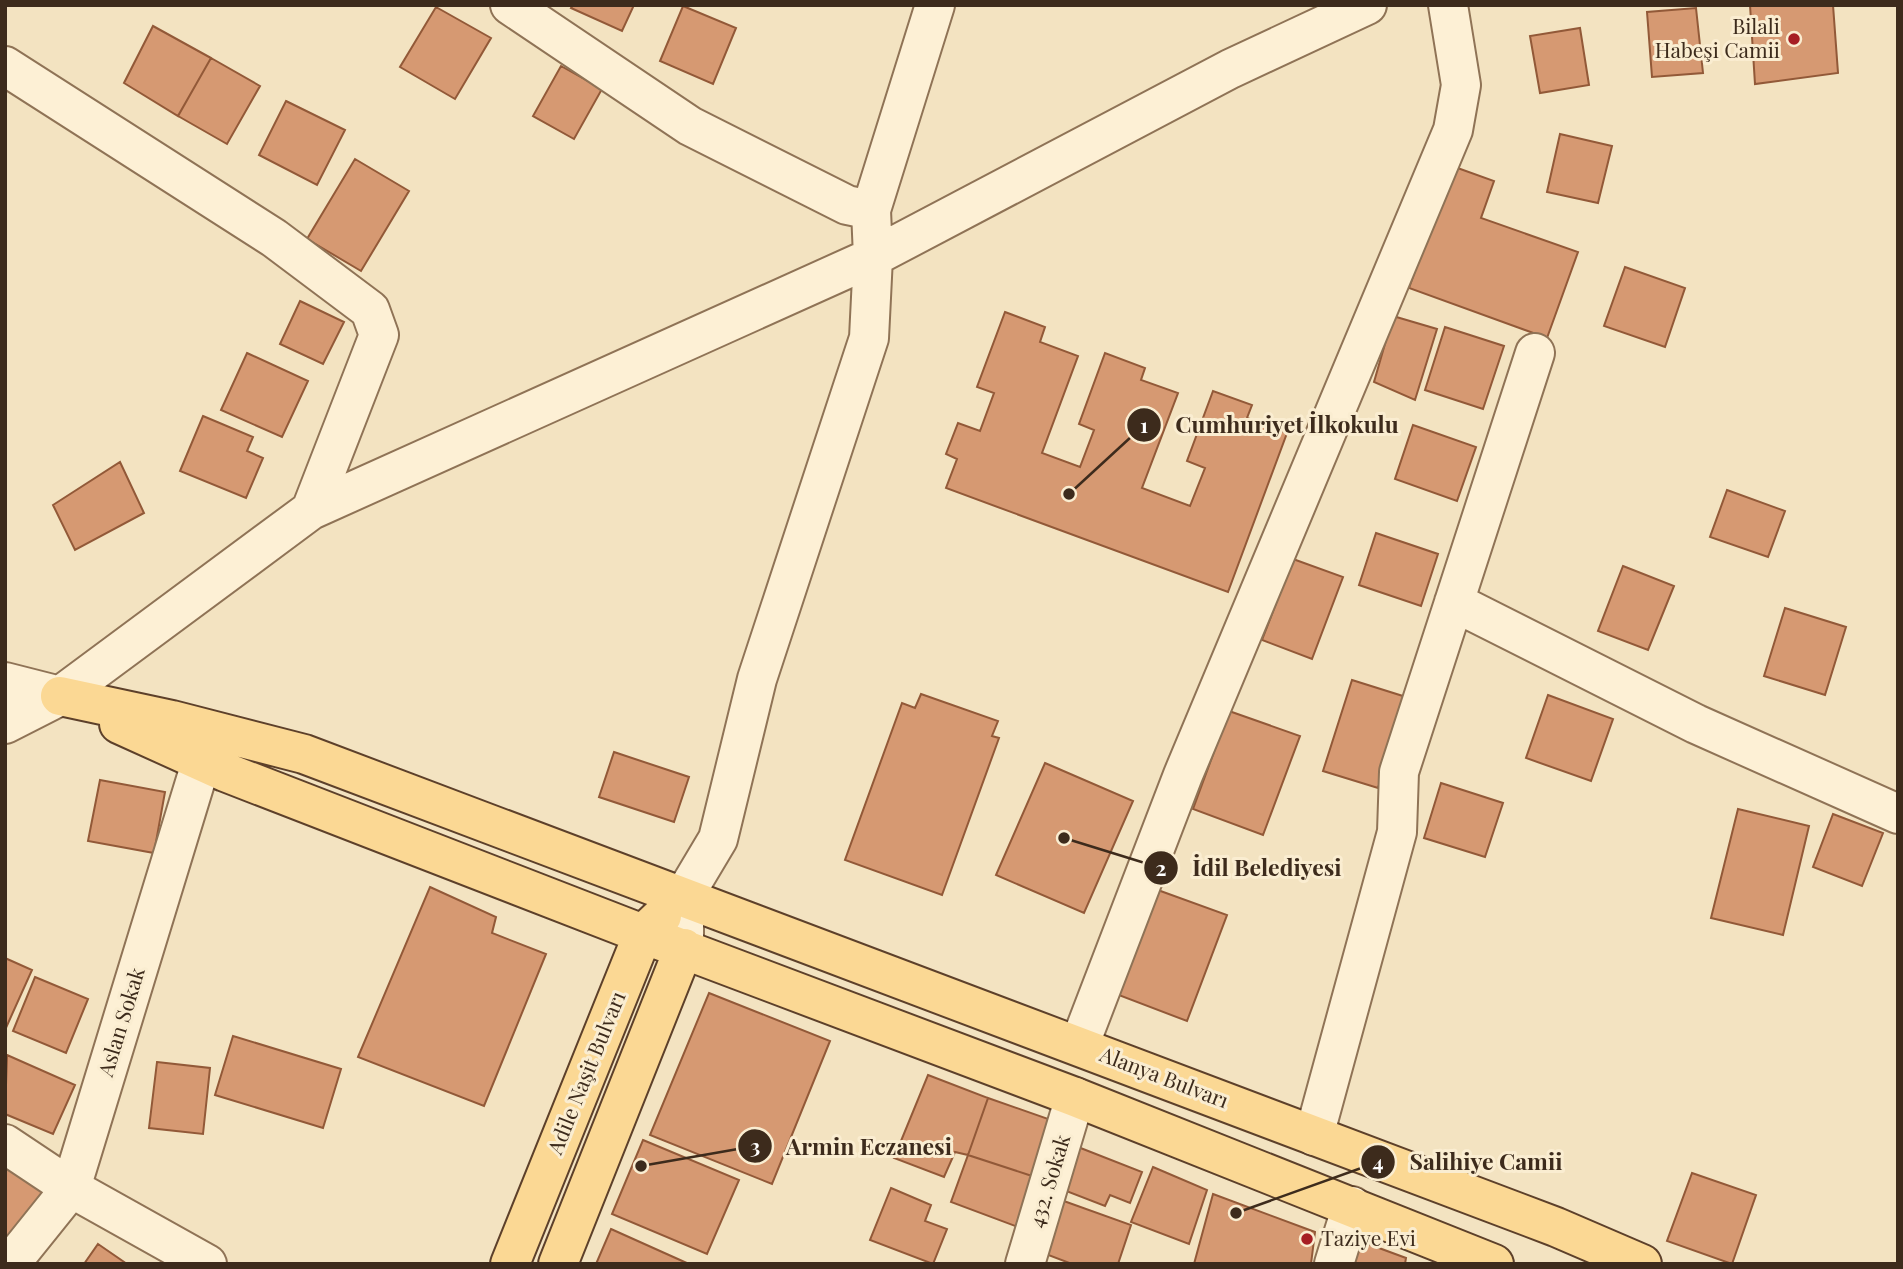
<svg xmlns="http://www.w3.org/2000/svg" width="1903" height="1269" font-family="'Playfair Display',serif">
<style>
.building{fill:#d69972;stroke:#925938;stroke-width:2}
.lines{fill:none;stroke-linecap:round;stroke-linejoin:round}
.minor-casing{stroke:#8f7356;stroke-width:42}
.major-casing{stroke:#5d402a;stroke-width:42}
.minor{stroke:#fdf0d5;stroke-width:38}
.major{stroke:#fbd894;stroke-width:38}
.poi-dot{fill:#a61e23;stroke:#faedd1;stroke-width:2.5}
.labels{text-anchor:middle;stroke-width:6;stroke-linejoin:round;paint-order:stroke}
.poi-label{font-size:21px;fill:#3d2b1c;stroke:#faedd1;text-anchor:end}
.street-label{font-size:21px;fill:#3d2b1c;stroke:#faedd1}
.leader{fill:none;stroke:#3d2b1c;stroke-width:2.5}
.callout-dot{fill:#3d2b1c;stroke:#faedd1;stroke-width:2.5}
.mark-label{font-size:21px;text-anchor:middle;font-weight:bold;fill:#fff}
.callout-label{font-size:23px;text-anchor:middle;font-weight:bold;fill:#3d2b1c;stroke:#faedd1;stroke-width:6;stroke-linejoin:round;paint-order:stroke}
</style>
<rect width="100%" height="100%" fill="#f3e3c1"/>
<path class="building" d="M573,5h61l-12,26 -51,-23z
M1750,5h83l5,68 -83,11z
M683,6l53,22 -23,56 -53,-23z
M436,7l55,31 -36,61 -55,-32z
M1696,8l7,65 -51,4 -5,-65z
M153,26l58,32 -33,58 -54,-33z
M1580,28l9,57 -49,8 -10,-57z
M211,58l49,28 -33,58 -49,-28z
M561,66l41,23 -28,50 -41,-23z
M286,101l59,29 -28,55 -58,-30z
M1560,134l52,12 -14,57 -51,-11z
M355,159l54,32 -48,80 -54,-32z
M1452,166l42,15 -13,37 97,34 -31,86 -138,-50z
M1625,267l60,21 -20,59 -61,-21z
M300,301l44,21 -21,42 -43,-20z
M1005,312l40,15 -5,15 38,14 -36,97 38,14 14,-37 -15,-6 26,-71 40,15 -4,12 37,13 -36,95 48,18 15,-38 -18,-7 26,-70 39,14 -5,13 40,15 -59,159 -282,-104 11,-29 -11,-5 12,-31 22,8 14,-38 -17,-6z
M1393,316l44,13 -22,71 -41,-18z
M1445,327l59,19 -21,63 -58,-19z
M247,353l61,28 -26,56 -61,-27z
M203,416l50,21 -6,14 16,7 -17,40 -66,-27z
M1413,425l63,22 -19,54 -62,-22z
M120,462l24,51 -69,37 -22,-45z
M1727,490l58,21 -17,46 -58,-20z
M1376,533l62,21 -17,52 -62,-21z
M1293,559l50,18 -31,82 -50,-19z
M1623,566l51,20 -26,64 -50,-19z
M1785,608l61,19 -21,68 -61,-19z
M1352,680l54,17 -28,91 -55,-17z
M921,694l77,27 -6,15 7,2 -57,157 -97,-35 57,-157 13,5z
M1548,695l65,24 -22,62 -65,-23z
M1229,711l71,25 -37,99 -70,-26z
M614,752l75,25 -15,45 -75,-25z
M1045,763l88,38 -49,112 -88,-38z
M100,780l65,12 -11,61 -66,-12z
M1441,783l62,20 -18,54 -61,-19z
M1738,809l71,17 -26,109 -72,-17z
M1833,814l50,19 -21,53 -49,-19z
M430,887l66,30 -4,16 54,21 -62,152 -126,-49z
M1155,889l72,26 -40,106 -71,-27z
M5,958l27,12 -27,60z
M35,977l53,22 -22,54 -53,-22z
M709,993l121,48 -58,143 -122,-49z
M233,1036l108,33 -18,59 -108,-33z
M7,1055l68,30 -22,49 -48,-20z
M157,1062l53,6 -7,66 -54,-6z
M928,1075l60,23 -20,57 -13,-3 -11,25 -50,-19z
M988,1098l66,23 -19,56 -67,-22z
M643,1140l96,40 -32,74 -95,-40z
M1078,1147l64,25 -12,31 -20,-8 -5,11 -44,-17z
M968,1155l67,22 -17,50 -67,-25z
M5,1164l41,27 -41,53z
M1153,1167l54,23 -18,54 -58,-22z
M1692,1173l64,22 -24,69 -65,-23z
M891,1188l40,17 -6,16 22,8 -14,35 -63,-24z
M1213,1194l102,38 -4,32h-117z
M1061,1200l70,25 -13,39h-46l-29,-11z
M611,1229l78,35h-93z
M1360,1241l46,17 -1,6h-53z
M98,1244l29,20h-43z"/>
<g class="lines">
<g class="minor-casing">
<path id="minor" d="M510,5l180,121 157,79 24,5
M5,66l269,172 96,72 9,25 -68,175
M1454,602l242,122 202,90
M5,682l55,14
M5,724l55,-28 251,-186 562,-253 357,-188 137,-64
M684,948v-52l34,-57 39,-160 112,-341 4,-81 -2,-47 64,-205
M1079,1046l104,-271 270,-645 8,-45 -13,-80
M1314,1136l83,-304 2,-60 136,-419
M5,1144l66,44 136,76
M10,1264l61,-76 130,-425
M1025,1264l50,-167
M1334,1264l18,-58"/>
</g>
<g class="major-casing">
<path id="major" d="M60,696l112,24 132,34 1252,473 86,37
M119,724l106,48 418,162 432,163 419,167
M510,1264l133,-330 19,-18
M558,1264l126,-316"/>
</g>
<use href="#minor" class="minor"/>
<use href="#major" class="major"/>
</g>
<g class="poi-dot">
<circle cx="1794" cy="39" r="7"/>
<circle cx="1307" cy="1239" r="7"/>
</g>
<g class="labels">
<g class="poi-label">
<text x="1780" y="34">Bilali<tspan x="1780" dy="24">Habeşi Camii</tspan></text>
<text x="1321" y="1246" text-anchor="start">Taziye Evi</text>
</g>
<g class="street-label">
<text transform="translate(122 1022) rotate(-73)" y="7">Aslan Sokak</text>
<text transform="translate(587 1073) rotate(-68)" y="7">Adile Naşit Bulvarı</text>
<text transform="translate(1164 1078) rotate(21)" y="7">Alanya Bulvarı</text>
<text transform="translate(1050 1181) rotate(-73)" y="7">432. Sokak</text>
</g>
</g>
<path class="leader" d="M1069 494L1144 425M1064 838L1161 868M641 1166L755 1146M1236 1213L1378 1162"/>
<g class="callout-dot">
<circle cx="1069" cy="494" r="7"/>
<circle cx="1064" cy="838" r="7"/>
<circle cx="641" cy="1166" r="7"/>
<circle cx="1236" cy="1213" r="7"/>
<circle cx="1144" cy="425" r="18"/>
<circle cx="1161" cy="868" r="18"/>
<circle cx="755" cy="1146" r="18"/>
<circle cx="1378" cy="1162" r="18"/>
</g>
<g class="mark-label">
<text x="1144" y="433">1</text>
<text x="1161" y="876">2</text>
<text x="755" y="1154">3</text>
<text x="1378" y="1170">4</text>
</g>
<g class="callout-label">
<text x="1287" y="433">Cumhuriyet İlkokulu</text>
<text x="1267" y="876">İdil Belediyesi</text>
<text x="869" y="1155">Armin Eczanesi</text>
<text x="1486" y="1170">Salihiye Camii</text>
</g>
<rect width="1903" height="1269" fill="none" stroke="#3d2b1c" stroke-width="14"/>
</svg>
